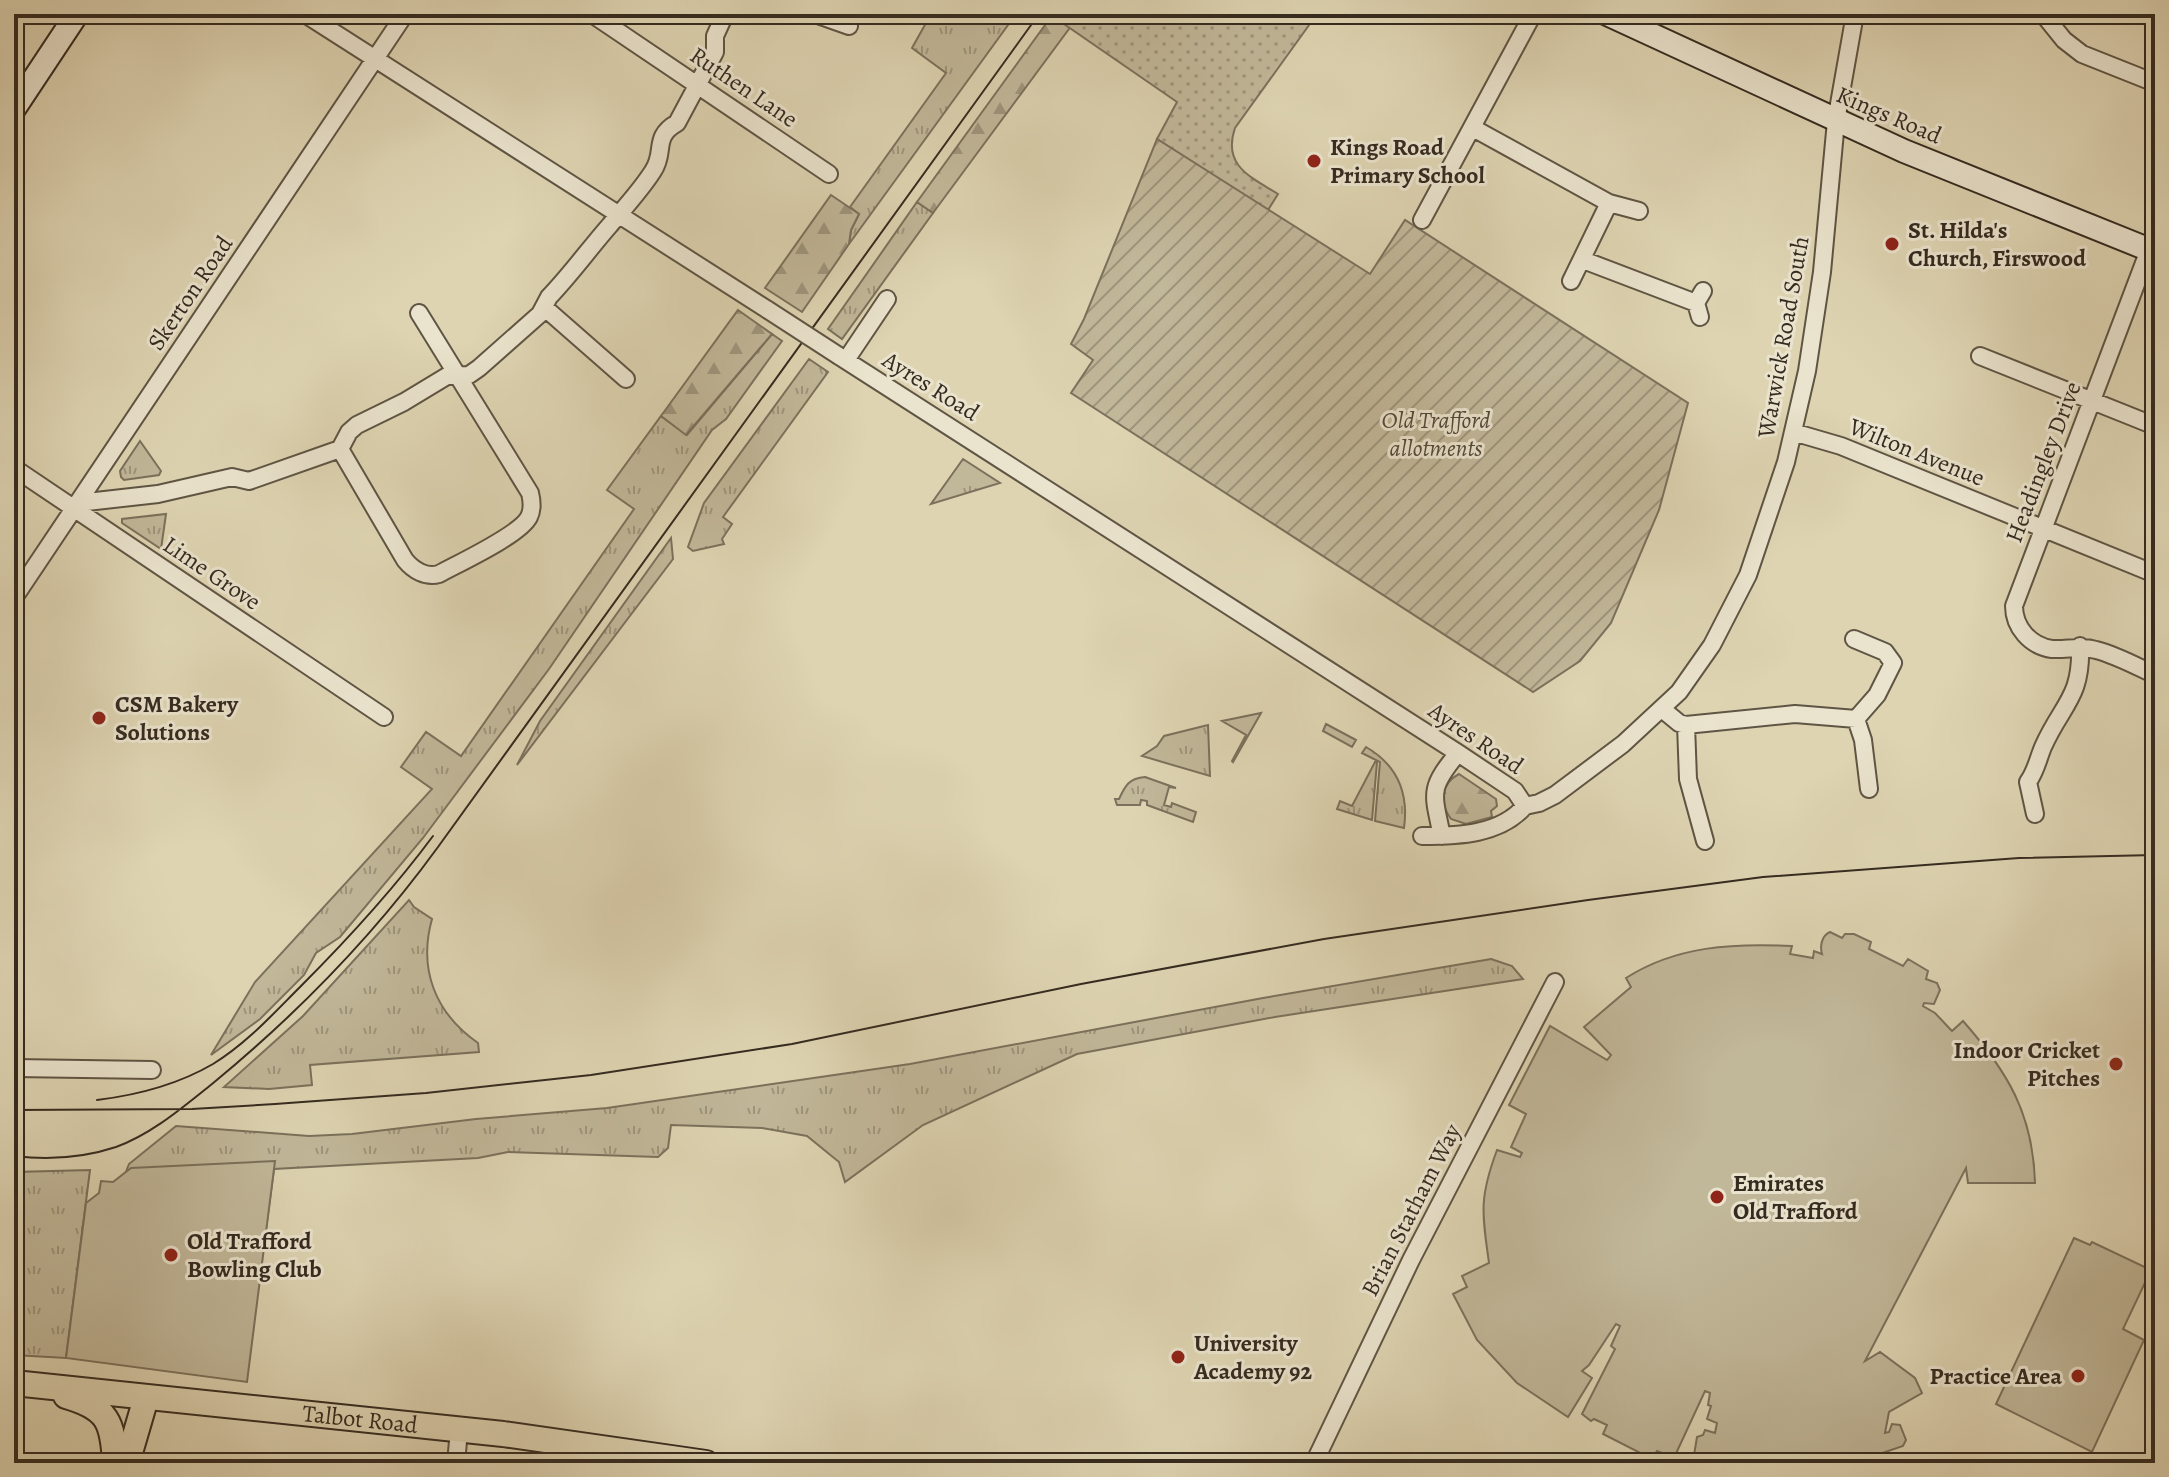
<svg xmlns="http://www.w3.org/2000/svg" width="2169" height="1477" font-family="Alegreya,serif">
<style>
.grass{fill:url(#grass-tufts);stroke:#7b715c;stroke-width:2}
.forest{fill:url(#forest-firs);stroke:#7b715c;stroke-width:2}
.park{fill:url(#park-dots);stroke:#7b715c;stroke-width:2}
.garden{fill:url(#garden-furrows);stroke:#7b715c;stroke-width:2}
.pitch{fill:#c1b799;stroke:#7b715c;stroke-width:2}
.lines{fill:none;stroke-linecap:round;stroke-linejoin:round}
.street-casing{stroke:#5f5544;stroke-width:20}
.secondary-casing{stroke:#352b20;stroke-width:26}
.primary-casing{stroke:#352b20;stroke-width:28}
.street{stroke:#eae3cd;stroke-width:16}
.secondary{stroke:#eae3cd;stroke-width:22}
.primary{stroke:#ded4b2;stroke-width:24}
.tram{stroke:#352b20;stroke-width:2}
.street-bridge-casing{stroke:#5f5544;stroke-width:20;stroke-linecap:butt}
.street-bridge{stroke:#eae3cd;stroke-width:16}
.poi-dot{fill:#8f2418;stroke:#eae3cd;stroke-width:3}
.labels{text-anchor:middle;stroke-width:6;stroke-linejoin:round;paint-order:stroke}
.street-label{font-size:24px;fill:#352b20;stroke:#eae3cd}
.poi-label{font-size:24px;font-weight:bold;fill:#352b20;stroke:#eae3cd;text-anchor:start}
.park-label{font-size:24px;font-style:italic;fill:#514738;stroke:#eae3cd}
</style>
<defs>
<pattern id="grass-tufts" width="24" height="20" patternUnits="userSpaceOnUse" patternTransform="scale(2)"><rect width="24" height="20" fill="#c1b799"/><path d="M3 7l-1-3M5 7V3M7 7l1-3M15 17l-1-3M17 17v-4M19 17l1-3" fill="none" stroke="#9e957c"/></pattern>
<pattern id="forest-firs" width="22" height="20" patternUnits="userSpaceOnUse" patternTransform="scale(2)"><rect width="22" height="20" fill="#c1b799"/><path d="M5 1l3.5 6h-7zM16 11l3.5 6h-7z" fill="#9e957c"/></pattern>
<pattern id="park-dots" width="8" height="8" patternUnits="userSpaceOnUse" patternTransform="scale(2)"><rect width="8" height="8" fill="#c1b799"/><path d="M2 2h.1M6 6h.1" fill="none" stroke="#9e957c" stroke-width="1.8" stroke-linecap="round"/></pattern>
<pattern id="garden-furrows" width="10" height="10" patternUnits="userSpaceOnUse" patternTransform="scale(2)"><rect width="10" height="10" fill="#c1b799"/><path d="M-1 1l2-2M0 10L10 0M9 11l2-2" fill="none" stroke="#9e957c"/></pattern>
</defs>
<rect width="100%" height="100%" fill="#ded4b2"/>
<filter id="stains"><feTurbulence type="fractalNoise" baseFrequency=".0025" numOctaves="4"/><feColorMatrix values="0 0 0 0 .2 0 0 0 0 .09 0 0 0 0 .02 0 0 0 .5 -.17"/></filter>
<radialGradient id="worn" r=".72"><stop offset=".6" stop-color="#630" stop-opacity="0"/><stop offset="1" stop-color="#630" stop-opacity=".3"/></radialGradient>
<path class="grass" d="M931,14h85l-167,230 2,-14 8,-16 -9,-7 96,-134 -34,-25z
M917,202l16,11 -91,126 -14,-10z
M772,334l10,7 -56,78 -14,11 -163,239 -126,169 -83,99 -24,16 -12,22 -44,44 -49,36 44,-73 177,-193 -31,-22 25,-35 35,24 173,-247 -27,-19 54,-74 26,19z
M809,359l19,13 -105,145 9,7 -10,15 2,5 -31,7 -5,-4 16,-44z
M140,441l21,30 -2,4 -35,5 -3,-3 -1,-6z
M963,459l37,24 -69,21z
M166,514l-5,35 -39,-26v-4z
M671,538l2,21 -156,206 23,-44z
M1261,713l-28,49 -1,-1 14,-26 -24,-14z
M1326,724l30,16 -4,7 -29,-16z
M1208,725l2,51 -68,-20 15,-10 7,-10z
M1366,747c31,18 43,45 38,81l-29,-7 5,-59 -18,-9z
M1375,762h2l-5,58 -35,-11 3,-8 12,5z
M1145,777l31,11 -7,-1 -5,18 7,2 1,-4 24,9 -3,10 -46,-17v-4l-6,-1 -1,5h-23l-2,-6h4c6,-13 10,-21 26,-22z
M409,900l5,7 18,12c-14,50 3,94 46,124l1,9 -169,13 2,20 -43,4 -45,-2 79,-71z
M1491,959l21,7 11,13 -248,38 -198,37 -154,71 -78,57 -6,-20 -32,-26 -45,-8 -91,-3 -3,23 -10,9 -150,-5 -30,6 -204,11 -8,60 -142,-52 5,-13 47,-38 133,10 43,-2 124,-15 131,-11 303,-44 353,-66z
M90,1170l-24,188 -52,-3v-183z"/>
<path class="forest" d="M1053,14h27l-147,199 -16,-11z
M831,195l28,19 -8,16 -2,14 -47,68 -37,-24z
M738,310l34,24 -86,101 -25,-19z
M1459,774l37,25 1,7 -6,5 1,6 -26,7 -15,-5c-12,-16 -11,-35 8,-45z"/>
<path class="park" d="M1072,14h245l-82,114c-13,38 16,49 43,66l-10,16 -111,-71 20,-37 -113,-78z"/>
<path class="garden" d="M1157,139l213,135 35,-54 283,183 -29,107 -48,113 -31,38 -47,31 -462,-299 22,-33 -22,-16 13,-25z"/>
<path class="pitch" d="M1830,932l12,6 3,-4h9l17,8 -2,7 34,17 5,-7 20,12 -2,8 11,4 3,7 -6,14 -10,-1 -1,3 12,7 17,18 11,-10c45,51 70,93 72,162h-67l-2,-15 -101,193 15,-9 35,26 7,15 -33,19 -4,21 4,-1 3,-8 8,1 6,15 -3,6 -50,17h-143l-16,-8 3,-18 6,-2 2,-5 10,3 2,-10 -10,-4 4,-13 -3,-1 2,-12 -5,-2 -32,69 -11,-3v-4l-5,-2 -5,8 -49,-25 4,-9 -13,-6 -3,2 -9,-7 33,-65 -4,-3 9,-20 -4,-2 -27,41 -7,6 10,7 -24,39 -51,-34 -40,-43 -24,-46 14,-7 -5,-11 27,-13c-7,-50 -10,-65 8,-113l23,7 2,-4 -11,-6 15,-33 -17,-9 41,-79 57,34 4,-5 -27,-28 47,-40 -5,-9c50,-32 107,-35 166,-32l-2,8 23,4 1,-7 8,3c-2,-7 -1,-18 8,-22z
M275,1161l-28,221 -181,-24 20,-155 13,-10 2,-12 12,1 18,-14z
M2074,1238l16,7 2,-3 59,28 -28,59 21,11 -52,112 -96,-48z"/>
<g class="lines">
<g class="street-casing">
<path id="street" d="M305,14l463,296
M592,14l237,160
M815,14l34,12
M2043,14l21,26 18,14 73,29
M1473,128l136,75 30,8
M1422,220l111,-206
M2155,234l-141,372c0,21 16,40 38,43 16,1 27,-4 44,1 20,5 40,16 59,25
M1583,260l113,43
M1571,281l38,-78
M545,308l81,71
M1700,317l-4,-14 7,-12
M839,356l619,397 57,38 10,15
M1980,356l175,70
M846,360l41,-61
M1793,432l48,14 314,128
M340,449l65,111c8,10 21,18 34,14 20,-11 81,-39 90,-57 4,-8 3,-16 1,-24l-111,-180
M14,468l370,249
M78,503l80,-9 74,-17 17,4 91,-32 9,-17 8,-7 47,-23 43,-26 22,-1 10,-7 61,-54 9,-17c22,-23 40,-48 61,-72 15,-18 31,-35 43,-54 13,-19 -1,-34 24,-48l38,-71v-16l10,-22
M14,598l391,-584
M1662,709l17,14 7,2 109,-11 61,5 21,-24 16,-32 -8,-11 -31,-13
M1856,719l7,21 6,49
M1686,725l2,54 17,62
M1525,806l14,-3 16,-8 68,-51 56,-52 33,-47 36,-70 38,-113 21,-91 15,-99 14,-151 19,-107
M2035,814l-7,-32c8,-11 10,-23 15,-35 19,-43 39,-49 37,-101
M1422,836c36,0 78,-1 103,-30
M1442,836c-9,-43 -14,-47 16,-83
M14,1068l138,2
M456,1463l3,-33
M1314,1463l97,-203 144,-278"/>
</g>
<g class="secondary-casing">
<path id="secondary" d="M1607,14l297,137 251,101
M14,109l63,-95"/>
</g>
<g class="primary-casing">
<g id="primary">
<path id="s1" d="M14,1383l489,51 203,29"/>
<path d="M66,1396c42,12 47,26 49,67"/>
<path d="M127,1463l19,-65"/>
</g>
</g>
<use href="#street" class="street"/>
<use href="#secondary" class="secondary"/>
<use href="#primary" class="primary"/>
<path class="tram" d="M97,1100c41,-5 80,-15 116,-36 33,-20 60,-50 87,-77 47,-47 93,-97 133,-151
M14,1110l178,-1 83,-5 151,-11 165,-18 201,-31 289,-60 243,-45 264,-39 175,-23 256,-19 136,-3
M14,1156c34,4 69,2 102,-9 36,-13 67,-40 96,-63 84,-69 162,-149 226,-237l601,-833"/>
<g class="street-bridge-casing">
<path id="street-bridge" d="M768,310l71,46"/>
</g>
<use href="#street-bridge" class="street-bridge"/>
</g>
<g class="poi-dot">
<circle cx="1314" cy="161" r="8"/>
<circle cx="1892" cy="244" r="8"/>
<circle cx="99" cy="718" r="8"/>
<circle cx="2116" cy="1064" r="8"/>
<circle cx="1717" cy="1197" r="8"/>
<circle cx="171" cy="1255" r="8"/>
<circle cx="1178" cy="1357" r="8"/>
<circle cx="2078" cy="1376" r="8"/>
</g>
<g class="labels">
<g class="street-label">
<text transform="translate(744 87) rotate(34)" y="8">Ruthen Lane</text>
<text transform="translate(1889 115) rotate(23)" y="8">Kings Road</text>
<text transform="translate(190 293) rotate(-56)" y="8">Skerton Road</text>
<text transform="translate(1783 337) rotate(-80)" y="8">Warwick Road South</text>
<text transform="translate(931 386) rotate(32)" y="8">Ayres Road</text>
<text transform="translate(1917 452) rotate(22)" y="8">Wilton Avenue</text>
<text transform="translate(2043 462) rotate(-69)" y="8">Headingley Drive</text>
<text transform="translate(212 573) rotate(34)" y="8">Lime Grove</text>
<text transform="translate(1476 738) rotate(34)" y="8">Ayres Road</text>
<text transform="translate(1411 1210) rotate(-63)" y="8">Brian Statham Way</text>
<text dy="8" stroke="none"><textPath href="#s1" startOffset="348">Talbot Road</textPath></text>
</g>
<g class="poi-label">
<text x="1330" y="155">Kings Road<tspan x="1330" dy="28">Primary School</tspan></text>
<text x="1908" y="238">St. Hilda's<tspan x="1908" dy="28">Church, Firswood</tspan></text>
<text x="115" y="712">CSM Bakery<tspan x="115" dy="28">Solutions</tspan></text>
<text x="2100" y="1058" text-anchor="end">Indoor Cricket<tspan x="2100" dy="28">Pitches</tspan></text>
<text x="1733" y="1191">Emirates<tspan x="1733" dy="28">Old Trafford</tspan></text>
<text x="187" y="1249">Old Trafford<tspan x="187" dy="28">Bowling Club</tspan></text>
<text x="1194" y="1351">University<tspan x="1194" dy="28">Academy 92</tspan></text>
<text x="2062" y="1384" text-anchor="end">Practice Area</text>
</g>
<g class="park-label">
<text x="1436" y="428">Old Trafford<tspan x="1436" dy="28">allotments</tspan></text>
</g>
</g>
<rect width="2169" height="1477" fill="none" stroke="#ded4b2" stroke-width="48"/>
<rect x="16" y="16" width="2137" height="1445" fill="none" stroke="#352b20" stroke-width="4"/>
<rect x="24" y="24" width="2121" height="1429" fill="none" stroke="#352b20" stroke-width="2"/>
<rect width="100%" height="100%" filter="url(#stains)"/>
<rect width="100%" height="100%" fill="url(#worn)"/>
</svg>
